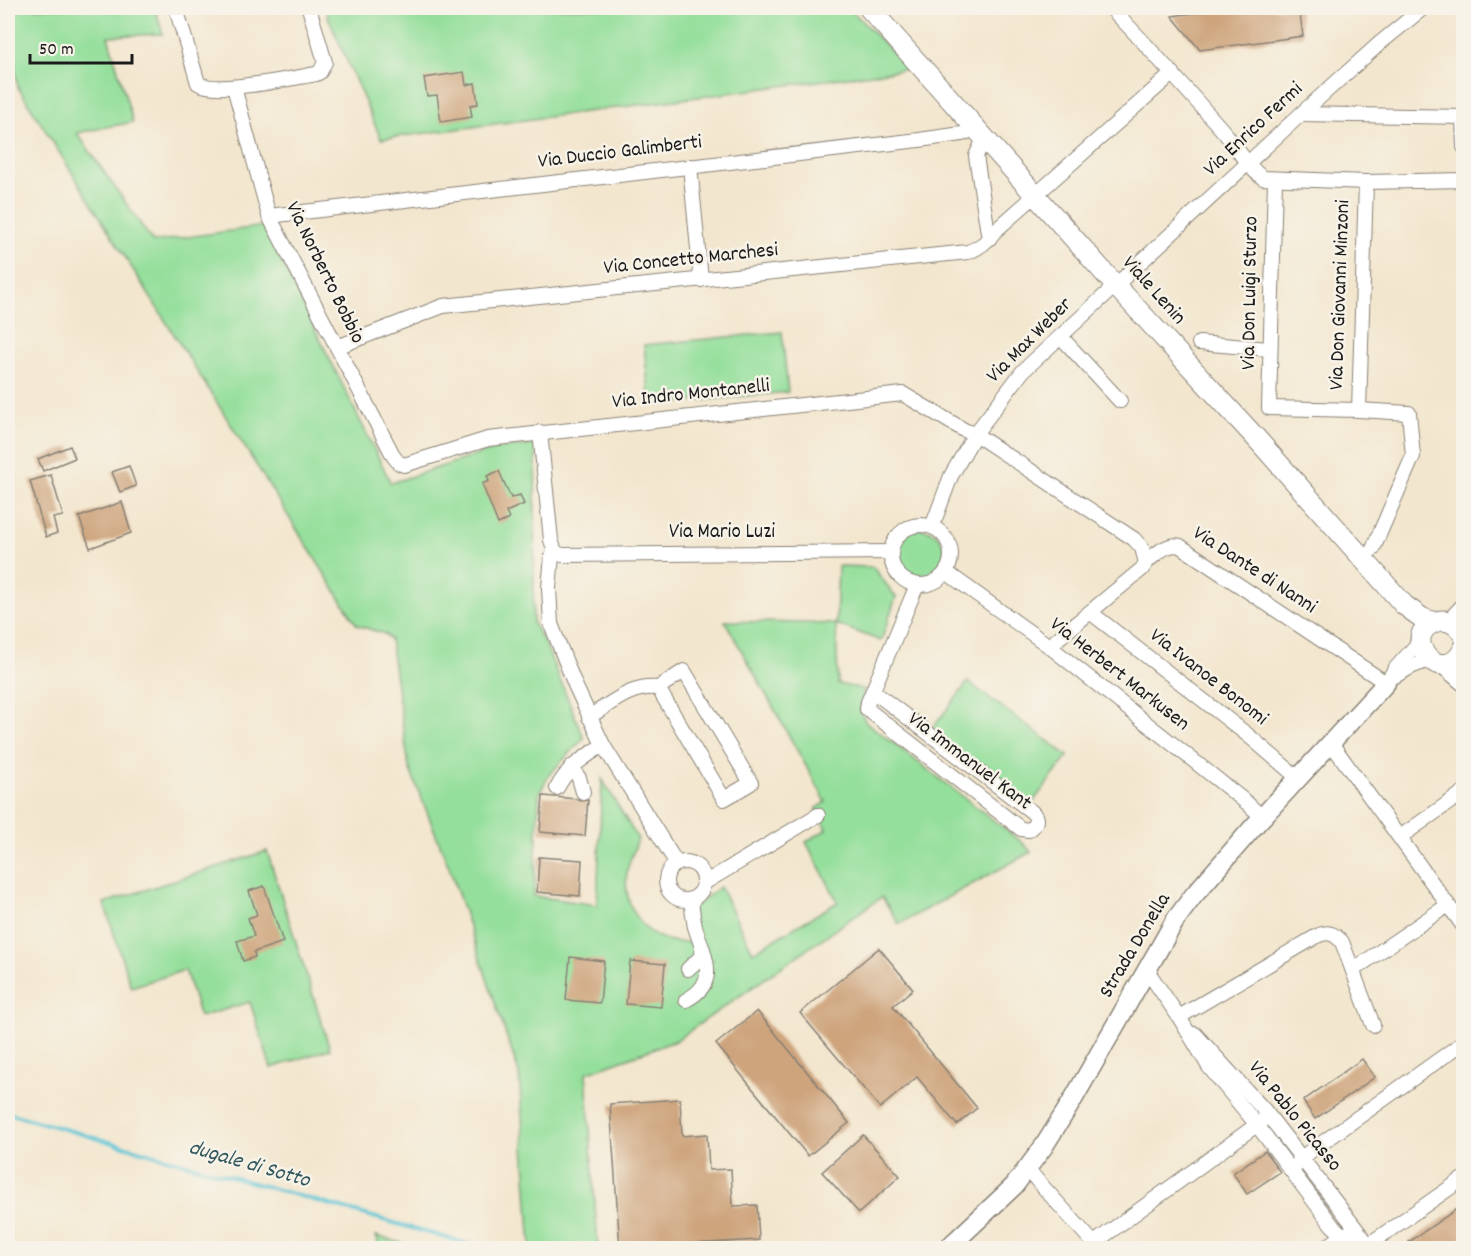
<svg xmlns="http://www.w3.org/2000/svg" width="1471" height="1256" font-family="Dekko,sans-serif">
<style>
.green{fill:#94df9b;stroke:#587e5c;stroke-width:1.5}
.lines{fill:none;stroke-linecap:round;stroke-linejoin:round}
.stream{stroke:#58c2d4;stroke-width:4}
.building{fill:#cea47d}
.minor-casing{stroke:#888175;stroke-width:16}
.tertiary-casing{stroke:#888175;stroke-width:21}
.secondary-casing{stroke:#888175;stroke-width:22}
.minor{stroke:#fff;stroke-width:14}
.tertiary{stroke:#fff;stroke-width:18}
.secondary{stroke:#fff;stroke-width:20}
.labels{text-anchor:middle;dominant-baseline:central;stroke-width:5;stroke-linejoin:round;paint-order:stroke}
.street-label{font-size:21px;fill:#1c1c1c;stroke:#f7f3e8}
.water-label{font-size:22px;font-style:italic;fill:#31565c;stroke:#f7f3e8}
</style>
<rect width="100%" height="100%" fill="#f7f3e8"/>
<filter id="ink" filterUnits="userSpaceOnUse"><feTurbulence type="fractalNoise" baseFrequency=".0167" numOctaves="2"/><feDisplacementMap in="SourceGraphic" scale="12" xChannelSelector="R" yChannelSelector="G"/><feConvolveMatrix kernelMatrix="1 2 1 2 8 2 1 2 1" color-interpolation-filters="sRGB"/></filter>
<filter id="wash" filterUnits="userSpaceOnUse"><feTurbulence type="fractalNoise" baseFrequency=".008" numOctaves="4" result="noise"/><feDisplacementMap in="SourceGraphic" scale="24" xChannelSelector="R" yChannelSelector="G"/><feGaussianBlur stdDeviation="1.35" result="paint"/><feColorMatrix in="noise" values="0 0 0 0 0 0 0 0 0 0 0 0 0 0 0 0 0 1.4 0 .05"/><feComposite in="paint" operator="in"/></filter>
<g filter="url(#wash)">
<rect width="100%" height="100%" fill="#f3e6ce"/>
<g class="green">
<path d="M8,8H155L163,34L108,36L133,122L77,133L153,242L264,226L391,483L495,449L536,444L533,623L546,646L584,738L549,775L539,794L534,896L597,905L602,779L638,839C635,848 631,857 628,867C621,899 637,933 671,941C678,943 687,942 694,942L686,909L700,902L720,887L753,952L838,902L806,842L827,829L816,809L826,802L725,621L836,624L838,566L873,567L896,597L881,641L836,624L838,684L864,689L860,711L866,722L1023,843L1031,852L899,924L882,897L675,1041L586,1073L598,1248H531L519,1073L449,867L409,767L390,639L385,634L357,625L18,87L8,29Z"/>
<polygon points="326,8 849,8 909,69 381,139 328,17"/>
<polygon points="782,332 788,392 650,405 644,345"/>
<circle cx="920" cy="554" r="25"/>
<polygon points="968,682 1068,756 1030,806 931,730"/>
<polygon points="267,851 330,1049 271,1068 250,1002 200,1017 185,970 131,987 104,903"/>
<polygon points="376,1236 419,1248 380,1248"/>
</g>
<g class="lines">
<polyline class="stream" points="8,1113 482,1248"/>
</g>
<g id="blocks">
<g class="building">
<polygon points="1207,8 1299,8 1303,36 1200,50 1172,16 1207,11"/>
<polygon points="464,72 466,85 475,83 478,104 470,105 472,117 441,122 437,95 427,96 424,78"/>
<polygon points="70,446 75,458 43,471 38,459"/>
<polygon points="129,466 136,486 120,492 112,472"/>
<polygon points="499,471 511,498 520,495 524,504 506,512 509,519 498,524 482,484 489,481 487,476"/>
<polygon points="51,475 63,516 53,518 57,533 46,537 30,481"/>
<polygon points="122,502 131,533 90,548 79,517"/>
<polygon points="543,796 577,799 581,801 588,800 585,836 540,832"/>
<polygon points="539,857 582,860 580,896 537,892"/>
<polygon points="264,886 283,942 254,952 255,957 243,961 237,941 254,936 248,918 257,915 249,891"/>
<polygon points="879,948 913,989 893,1006 977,1108 957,1125 917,1077 880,1108 800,1013"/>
<polygon points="570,957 604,961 600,1003 566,1000"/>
<polygon points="630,961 665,964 661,1007 626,1004"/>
<polygon points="757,1011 849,1123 808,1156 716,1044"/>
<polygon points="1362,1059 1375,1077 1315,1119 1303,1101"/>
<polygon points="680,1099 682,1136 707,1134 709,1170 731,1169 733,1206 757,1205 759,1240 620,1248 610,1104"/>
<polygon points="863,1135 900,1176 859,1213 822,1172"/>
<polygon points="1265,1151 1280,1172 1247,1194 1233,1173"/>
<polygon points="1464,1204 1464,1237 1447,1248 1414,1248 1409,1242"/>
</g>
</g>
</g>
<g filter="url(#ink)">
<use href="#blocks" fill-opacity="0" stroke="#888175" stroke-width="1.5"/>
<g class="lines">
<defs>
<g id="minor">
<path d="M176,8L198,83C215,95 292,78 316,74L320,72L325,62L309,8"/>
<path d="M1111,8C1150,48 1187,90 1224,132C1237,147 1247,167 1263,178L1366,182L1464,180"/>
<polyline points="234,87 269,216 394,457 399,463 404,465 488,439 903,394 964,430 975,434 1134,539 1142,548 1146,563"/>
<polyline points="1301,114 1463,117 1464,147"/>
<polyline points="984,139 976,156 989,239"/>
<polyline points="690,166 701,280"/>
<polyline points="1275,179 1269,408 1359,410 1409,413 1413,456 1373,549"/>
<polyline points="269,216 919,140 962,134 975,129"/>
<polyline points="1061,337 1120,401"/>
<polyline points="1199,343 1269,349"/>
<path d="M337,347L443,306L968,252C980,248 988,241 995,231L1173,73"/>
<polyline points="1359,410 1366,182"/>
<polyline points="540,432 551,540 555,552 552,556 549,588 551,624 575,685 603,745 677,864"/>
<circle cx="921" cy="555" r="30"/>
<polyline points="932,527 951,476 975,434 1023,371 1301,114 1380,43 1423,8"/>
<polyline points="555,552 562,555 891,552"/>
<polyline points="946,572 1049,646 1247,803 1262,817"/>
<polyline points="1090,612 1249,736 1298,778"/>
<polyline points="1448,621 1464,604"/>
<path d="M1049,646L1142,569C1149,558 1167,542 1180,546L1386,683"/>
<polyline points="1395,676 1413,666 1430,660"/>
<polyline points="1386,683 1395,669 1420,641"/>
<path d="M874,692L1032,812C1039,819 1036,825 1029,830L1021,829L867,709L868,702L917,585"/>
<path d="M589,717C612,703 631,685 658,688L684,671L751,783L724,799L658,688"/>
<polyline points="1331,743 1464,927"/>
<polyline points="571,767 579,778 583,792"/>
<path d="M557,788C569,766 582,759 603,745"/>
<polyline points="1400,837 1464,792"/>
<circle cx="685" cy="881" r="19"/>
<polyline points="704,883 818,815"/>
<polyline points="688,969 701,957 703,949"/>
<polyline points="1146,969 1179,1017 1209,1067 1257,1125 1332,1225 1356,1248"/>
<polyline points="1353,970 1448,905"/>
<path d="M686,1000C721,982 704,956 695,927C693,918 692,908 691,899"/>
<path d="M1179,1017L1317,936C1328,931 1334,933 1342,942L1373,1025"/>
<polyline points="1195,1034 1265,1111 1371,1248"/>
<polyline points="1297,1165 1301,1158 1464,1042"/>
<polyline points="1027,1169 1098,1248"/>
<polyline points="1094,1243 1262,1121"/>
<polyline points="1368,1245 1464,1178"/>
<polyline points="1324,1248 1350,1232"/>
</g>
<polyline id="tertiary" points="948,1248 1014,1186 1044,1146 1071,1103 1176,919 1194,895 1256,824 1386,683"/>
<g id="secondary">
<polyline points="869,8 1116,286 1256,438 1404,605 1422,618 1433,622"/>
<path d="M1464,636C1459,625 1450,619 1438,621C1394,635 1444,692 1464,648"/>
<polyline points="1444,664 1464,681"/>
</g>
</defs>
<use href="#minor" class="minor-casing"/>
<use href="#tertiary" class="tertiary-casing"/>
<use href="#secondary" class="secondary-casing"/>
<use href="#minor" class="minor"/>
<use href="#tertiary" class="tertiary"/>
<use href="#secondary" class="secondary"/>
</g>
</g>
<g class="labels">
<g class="street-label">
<text transform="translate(1254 130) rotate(-43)">Via Enrico Fermi</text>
<text transform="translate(620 153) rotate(-7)">Via Duccio Galimberti</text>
<text transform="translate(691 260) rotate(-6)">Via Concetto Marchesi</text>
<text transform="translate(324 273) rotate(64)">Via Norberto Bobbio</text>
<text transform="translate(1153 291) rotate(48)">Viale Lenin</text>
<text transform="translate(1251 293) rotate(-89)">Via Don Luigi Sturzo</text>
<text transform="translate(1341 295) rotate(-88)">Via Don Giovanni Minzoni</text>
<text transform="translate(1030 341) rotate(-45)">Via Max Weber</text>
<text transform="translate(691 395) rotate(-6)">Via Indro Montanelli</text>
<text x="722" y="533">Via Mario Luzi</text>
<text transform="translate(1254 571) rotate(33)">Via Dante di Nanni</text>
<text transform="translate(1119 675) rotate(38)">Via Herbert Markusen</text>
<text transform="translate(1208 678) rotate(38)">Via Ivanoe Bonomi</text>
<text transform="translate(969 762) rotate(37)">Via Immanuel Kant</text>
<text transform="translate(1136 946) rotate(-59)">Strada Donella</text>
<text transform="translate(1294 1117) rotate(51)">Via Pablo Picasso</text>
</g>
<g class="water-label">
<text transform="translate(249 1165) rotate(16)">dugale di Sotto</text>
</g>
</g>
<rect width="1471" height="1256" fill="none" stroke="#f7f3e8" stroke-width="30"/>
<path d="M30 54v9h102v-9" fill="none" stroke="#1c1c1c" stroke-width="3"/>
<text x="39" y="54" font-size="18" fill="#1c1c1c" stroke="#f7f3e8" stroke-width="4.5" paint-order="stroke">50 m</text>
</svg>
